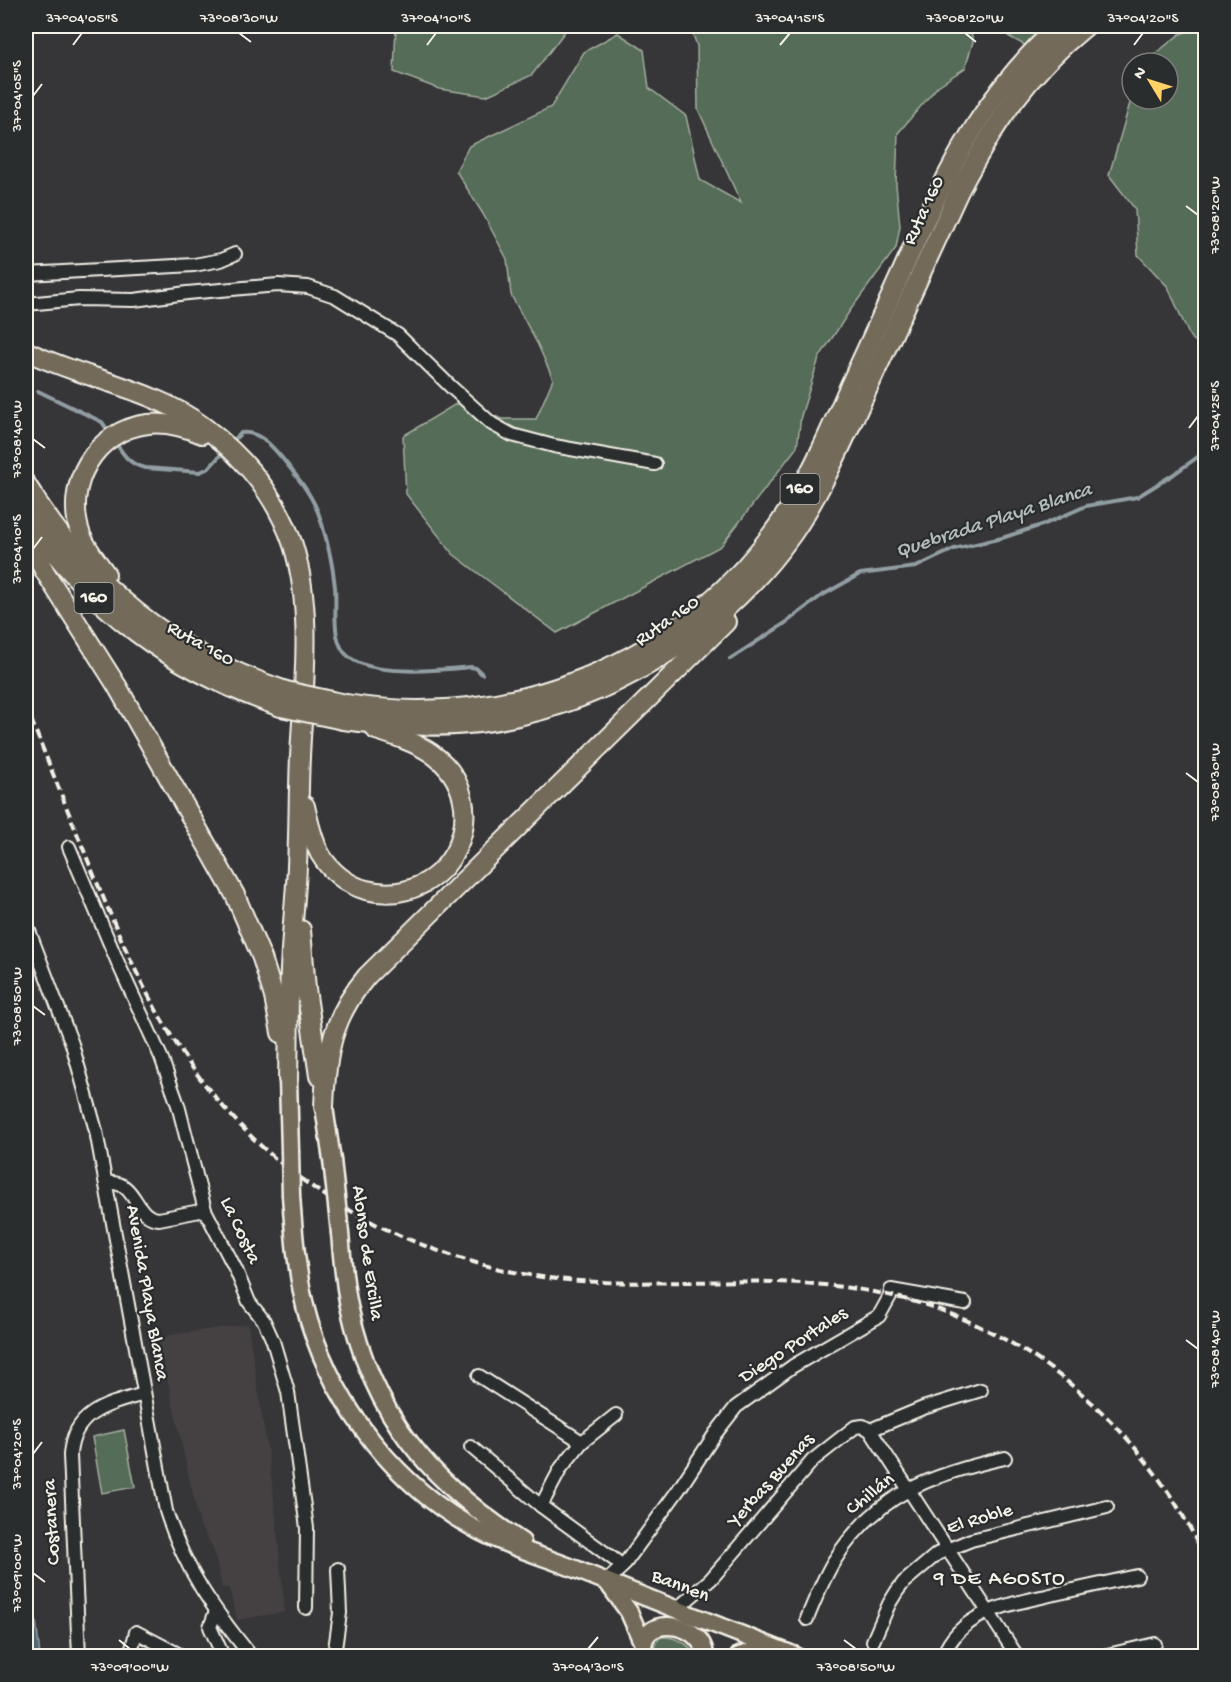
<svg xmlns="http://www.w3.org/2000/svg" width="1231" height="1682" font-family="'Gochi Hand',sans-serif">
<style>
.built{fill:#453f43}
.green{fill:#546c58;stroke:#a4aea0;stroke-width:1.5}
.water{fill:#4f6774;stroke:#919ea2;stroke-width:1.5}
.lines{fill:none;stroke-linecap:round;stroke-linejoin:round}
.stream{stroke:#919ea2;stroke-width:4}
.minor-casing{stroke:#f4f1e8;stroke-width:16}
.major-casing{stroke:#f4f1e8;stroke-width:21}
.highway-casing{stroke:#f4f1e8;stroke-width:22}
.minor{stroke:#2a2d2e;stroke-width:12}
.major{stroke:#736b5a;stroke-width:16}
.highway{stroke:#736b5a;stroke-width:18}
.rail{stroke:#f4f1e8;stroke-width:4;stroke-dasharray:9 4.5;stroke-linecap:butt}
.major-bridge-casing{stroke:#f4f1e8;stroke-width:21;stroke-linecap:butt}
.highway-bridge-casing{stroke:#f4f1e8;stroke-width:22;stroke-linecap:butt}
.major-bridge{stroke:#736b5a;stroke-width:16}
.highway-bridge{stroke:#736b5a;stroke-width:18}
.ticks{fill:none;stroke:#f4f1e8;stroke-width:2}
.labels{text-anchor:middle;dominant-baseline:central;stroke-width:4.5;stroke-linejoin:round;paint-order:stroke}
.shield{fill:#2a2d2e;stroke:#b7b6b0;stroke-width:1.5}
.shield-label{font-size:18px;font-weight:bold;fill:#f4f1e8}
.street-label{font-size:20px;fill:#f4f1e8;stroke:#2a2d2e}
.water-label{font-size:21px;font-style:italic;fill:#b2baba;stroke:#2a2d2e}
.neighbourhood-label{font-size:21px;letter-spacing:1.5px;fill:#f4f1e8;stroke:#2a2d2e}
.neatline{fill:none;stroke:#f4f1e8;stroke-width:2}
.ticks-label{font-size:15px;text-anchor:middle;fill:#f4f1e8}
</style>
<rect width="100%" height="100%" fill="#363538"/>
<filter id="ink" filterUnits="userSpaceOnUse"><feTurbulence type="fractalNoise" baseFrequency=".0167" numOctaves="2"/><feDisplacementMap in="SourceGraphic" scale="12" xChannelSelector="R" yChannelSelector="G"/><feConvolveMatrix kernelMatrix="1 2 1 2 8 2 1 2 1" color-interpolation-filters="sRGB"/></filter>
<g filter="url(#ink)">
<polygon class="built" points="248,1324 273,1488 285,1612 237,1620 229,1588 222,1588 213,1548 200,1526 164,1365 155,1345 169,1335"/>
<g class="green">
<polygon points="396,26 569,26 532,75 486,96 439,89 394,72"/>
<polygon points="690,26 970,26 973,42 965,68 938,86 898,133 896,184 900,226 896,248 849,312 819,358 801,416 797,447 721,546 557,633 453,554 406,494 403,436 459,402 502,419 536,419 553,379 538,345 511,295 507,259 483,214 456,171 469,146 551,107 584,52 618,33 644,50 649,88 686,116 700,180 741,203 698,109 697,46"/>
<polygon points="1007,26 1049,26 1030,48 1008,36"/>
<polygon points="1205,26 1206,26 1205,349 1190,337 1168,287 1138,255 1135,209 1109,175 1132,96 1132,99 1168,99 1168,63 1147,63 1150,58 1180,34"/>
<polygon points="124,1430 135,1487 102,1493 92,1437"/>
<path d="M661,1637C673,1636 692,1643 693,1656H657C653,1648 654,1643 661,1637Z"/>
</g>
<polygon class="water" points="26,1530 40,1656 26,1656"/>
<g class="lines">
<g class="stream">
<polyline points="38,391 102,422 109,432"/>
<path d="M114,440C123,454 129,465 146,468L200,472L209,468L224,451"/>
<path d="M231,443L241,433C258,430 272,446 282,458C299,479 315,498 322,524C328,544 333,566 335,587C337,608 330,643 349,657C374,677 440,670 471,667L476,668L482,674"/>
<polyline points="730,659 784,624 821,596 860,574 916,567 954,549 1002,538 1045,524 1086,506 1137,497 1174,474 1206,451"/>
</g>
<defs>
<g id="minor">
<polyline points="26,274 194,265 221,260 235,254"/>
<polyline points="26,304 79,299 134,300 187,293 278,285 308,287 335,296 398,335 451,387 492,424 512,435 554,446 655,464"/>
<polyline points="69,847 118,963 161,1057 178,1105 205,1210 236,1270 249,1302 264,1321 273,1341 288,1392 307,1528 306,1608"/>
<path d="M26,923L72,1044L96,1131L166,1511C185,1570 213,1609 251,1656"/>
<path d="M107,1183C138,1180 133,1218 159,1219L205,1210"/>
<polyline points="479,1376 582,1442"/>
<polyline points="870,1430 923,1408 981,1390"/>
<polyline points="471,1447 541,1506 623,1566"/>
<polyline points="541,1506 561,1468 582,1442 616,1415"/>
<polyline points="607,1581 623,1566 679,1489 715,1434 736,1407 793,1366 879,1316 890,1296 891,1290 965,1303"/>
<polyline points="678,1608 711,1579 813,1460 855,1427 863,1426 870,1430 1017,1656"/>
<polyline points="216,1611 210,1627 223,1656"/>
<path d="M807,1619C815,1599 823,1579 834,1561C876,1494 932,1474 1005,1458"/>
<polyline points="873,1641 889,1604 897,1591 904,1582 937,1554 971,1540 1107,1507"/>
<path d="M79,1656L70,1455C73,1411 109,1404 144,1394"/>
<polyline points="130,1656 136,1632 182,1656"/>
<polyline points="334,1656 340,1613 338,1569"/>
<path d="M943,1656C961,1610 1012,1604 1055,1594C1082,1588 1110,1582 1137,1576"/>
<polyline points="1103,1656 1155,1644"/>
</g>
<g id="major">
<polyline points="288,1079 290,1151"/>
<polyline points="324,1107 332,1160"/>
<path d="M291,1195C294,1237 297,1280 309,1321C336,1409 398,1488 479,1531C513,1549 550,1558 585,1573C655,1601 726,1629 796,1656"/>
<path d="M340,1233C342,1257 344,1282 349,1306C373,1416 429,1481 522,1542"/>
<polyline points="608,1583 629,1612 643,1644"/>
<path d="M645,1656C632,1614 703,1618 705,1656"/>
<polyline points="739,1656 772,1647"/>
</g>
<g id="highway">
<path d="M26,351C83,379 153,388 204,427C244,457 277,497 293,545C314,612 303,688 300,757C298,799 299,842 296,884C294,913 291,941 290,970C288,1006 289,1042 288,1079"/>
<path d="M26,484C87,586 172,653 286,691"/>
<path d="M26,514C90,610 172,670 281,707"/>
<polyline points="26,536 45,572 117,686 235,895 262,958 274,997 281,1033"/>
<path d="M106,574C97,561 87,549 81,535C63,485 95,430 148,424C166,422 185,427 202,434"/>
<path d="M346,704C427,717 508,708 584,678C672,643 745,582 794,501C816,464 833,424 850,385C873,336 895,287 917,238C955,155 990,88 1059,26"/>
<path d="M343,720C388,726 433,728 479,723C603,707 720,636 793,533C821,492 841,446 862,401C895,331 927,261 959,191C994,124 1027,74 1086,26"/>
<path d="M305,806C309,823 312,839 320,854C330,871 347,885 366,890C450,911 502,803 431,753C415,742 395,736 376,730"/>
<polyline points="301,930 306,989 319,1076"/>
<path d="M324,1107C326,1054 332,1017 367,976L726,622"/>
</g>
</defs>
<use href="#minor" class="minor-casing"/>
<use href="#major" class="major-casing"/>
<use href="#highway" class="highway-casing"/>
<use href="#minor" class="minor"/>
<use href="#major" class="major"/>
<use href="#highway" class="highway"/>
<path class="rail" d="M26,707C47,759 68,811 89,863C133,970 171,1060 257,1142C331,1213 440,1262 542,1277C618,1288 697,1279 774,1282C818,1283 865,1288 908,1300C1040,1335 1150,1437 1206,1560"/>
<defs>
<g id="major-bridge">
<polyline points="290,1151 291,1195"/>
<polyline points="332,1160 340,1233"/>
</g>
<g id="highway-bridge">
<polyline points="286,691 346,704"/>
<polyline points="281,707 343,720"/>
</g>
</defs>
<use href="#major-bridge" class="major-bridge-casing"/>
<use href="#highway-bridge" class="highway-bridge-casing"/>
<use href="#major-bridge" class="major-bridge"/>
<use href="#highway-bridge" class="highway-bridge"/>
</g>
</g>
<path class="ticks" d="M239,33L251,42M965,33L976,42M73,45L82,33M427,45L436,33M780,45L790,33M1134,45L1143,33M33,96L42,84M1186,206L1198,215M1189,428L1198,416M33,439L45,448M33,549L42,537M1186,773L1198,782M33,1006L45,1015M1186,1340L1198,1349M33,1454L42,1442M33,1573L45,1582M119,1640L130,1649M844,1640L856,1649M588,1649L598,1637"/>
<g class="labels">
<g class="shield">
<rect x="780.5" y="474" width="39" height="30" rx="4.5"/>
<rect x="74.5" y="583" width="39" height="30" rx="4.5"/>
</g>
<g class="shield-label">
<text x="800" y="489">160</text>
<text x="94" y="598">160</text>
</g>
<g class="street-label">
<text transform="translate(925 211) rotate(-65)">Ruta 160</text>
<text transform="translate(668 622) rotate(-35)">Ruta 160</text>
<text transform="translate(200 645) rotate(29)">Ruta 160</text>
<text transform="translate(239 1231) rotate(65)">La Costa</text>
<text transform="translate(366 1253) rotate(82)">Alonso de Ercilla</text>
<text transform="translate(146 1293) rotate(80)">Avenida Playa Blanca</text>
<text transform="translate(794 1346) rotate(-33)">Diego Portales</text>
<text transform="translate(772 1481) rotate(-48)">Yerbas Buenas</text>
<text transform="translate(871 1495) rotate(-38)">Chillán</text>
<text transform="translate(980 1520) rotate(-16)">El Roble</text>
<text transform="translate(53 1522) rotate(-93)">Costanera</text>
<text transform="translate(680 1587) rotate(21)">Bannen</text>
</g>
<g class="water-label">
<text transform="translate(994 522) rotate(-18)">Quebrada Playa Blanca</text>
</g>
<g class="neighbourhood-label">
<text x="1000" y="1580">9 DE AGOSTO</text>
</g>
</g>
<rect width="1231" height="1682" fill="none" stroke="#2a2d2e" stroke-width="66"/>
<g transform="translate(1150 81) rotate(308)"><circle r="28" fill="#2a2d2e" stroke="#7b7b78" stroke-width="1.5"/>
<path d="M0-4.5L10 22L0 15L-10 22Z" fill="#ffd166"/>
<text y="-9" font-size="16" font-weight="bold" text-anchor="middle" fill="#f4f1e8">N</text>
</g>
<rect x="33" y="33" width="1165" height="1616" class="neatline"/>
<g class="ticks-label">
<text x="82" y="22">37°04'05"S</text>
<text x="239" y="22">73°08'30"W</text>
<text x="436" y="22">37°04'10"S</text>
<text x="790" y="22">37°04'15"S</text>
<text x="965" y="22">73°08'20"W</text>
<text x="1143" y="22">37°04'20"S</text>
<text transform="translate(16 96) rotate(-90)" y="5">37°04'05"S</text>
<text transform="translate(1214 215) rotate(-90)" y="5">73°08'20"W</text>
<text transform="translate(1214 416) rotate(-90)" y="5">37°04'25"S</text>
<text transform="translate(16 439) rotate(-90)" y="5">73°08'40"W</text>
<text transform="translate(16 549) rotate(-90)" y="5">37°04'10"S</text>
<text transform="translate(1214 782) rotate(-90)" y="5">73°08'30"W</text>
<text transform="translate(16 1006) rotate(-90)" y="5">73°08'50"W</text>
<text transform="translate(1214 1349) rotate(-90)" y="5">73°08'40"W</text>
<text transform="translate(16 1454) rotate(-90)" y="5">37°04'20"S</text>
<text transform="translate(16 1573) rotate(-90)" y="5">73°09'00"W</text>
<text x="130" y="1671">73°09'00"W</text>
<text x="588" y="1671">37°04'30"S</text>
<text x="856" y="1671">73°08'50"W</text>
</g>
</svg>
